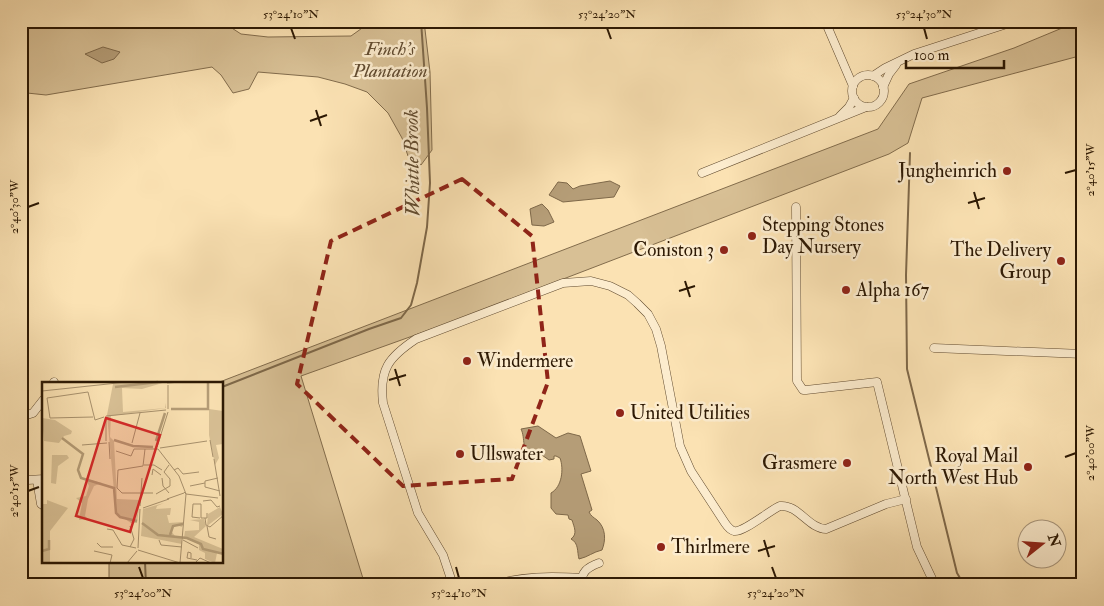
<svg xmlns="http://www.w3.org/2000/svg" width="1104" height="606" font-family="'IM FELL Double Pica',serif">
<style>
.green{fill:#d8c095;stroke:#826c4c}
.water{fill:#b59d77;stroke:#7e6849}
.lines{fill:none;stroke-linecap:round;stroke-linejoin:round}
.stream{stroke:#7e6849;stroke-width:2}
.minor-casing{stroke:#604a2f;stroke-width:9}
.minor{stroke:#fcecce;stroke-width:8}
.marked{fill:none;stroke:#8f2418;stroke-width:4;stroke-dasharray:10 6;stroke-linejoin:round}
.ticks{fill:none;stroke:#2c1803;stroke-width:2}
.poi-dot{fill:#8f2418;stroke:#fcecce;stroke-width:2}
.labels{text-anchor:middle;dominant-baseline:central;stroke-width:5;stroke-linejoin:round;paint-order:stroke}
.park-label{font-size:19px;font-style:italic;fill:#604a2f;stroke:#fcecce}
.poi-label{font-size:19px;fill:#2c1803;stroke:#fcecce;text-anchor:start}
.water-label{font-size:20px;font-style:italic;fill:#634d31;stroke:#fcecce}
.inset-river{fill:none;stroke:#b59d77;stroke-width:2.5}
.inset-road{fill:none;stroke:#a8916d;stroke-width:1}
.view{fill:#d62828;fill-opacity:0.15;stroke:#d62828;stroke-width:2.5}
.inset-edge{fill:none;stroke:#2c1803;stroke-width:2.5}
.neatline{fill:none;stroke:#2c1803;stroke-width:2}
.ticks-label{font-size:12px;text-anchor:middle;fill:#2c1803}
</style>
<rect width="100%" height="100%" fill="#fbe2b3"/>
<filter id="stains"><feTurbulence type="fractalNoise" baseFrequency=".004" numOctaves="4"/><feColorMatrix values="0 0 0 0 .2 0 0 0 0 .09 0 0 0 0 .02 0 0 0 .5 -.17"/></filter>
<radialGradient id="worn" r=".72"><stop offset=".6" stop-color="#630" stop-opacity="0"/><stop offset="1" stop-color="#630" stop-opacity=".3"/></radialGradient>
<g class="green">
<polygon points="72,21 100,27 134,21 221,21 241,34 268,37 351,36 372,21 424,21 430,72 432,150 421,165 408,156 402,138 388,113 367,92 345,84 318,77 258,72 249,89 233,93 221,75 212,67 46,95 27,93 21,101 21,25 34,22"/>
<polygon points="1079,21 1083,21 1083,55 922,98 908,143 889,154 446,324 301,376 365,585 107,585 109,579 109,562 222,562 222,384 217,383 878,129 909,84 1014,48"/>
</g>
<g class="water">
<polygon points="103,47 120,52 114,59 102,63 85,54"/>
<polygon points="610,181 620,186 614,197 563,202 549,195 558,182 567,183 573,189 580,186"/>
<polygon points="542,204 548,210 554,222 544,226 532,225 530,209"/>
<path d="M538,426L556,438L568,433L580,436L591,471L581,474L592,510L589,512C591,516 593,517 597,520C606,528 606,540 602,550C593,552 588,557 579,559C577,552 579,543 571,539C578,534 574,527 572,520L569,519L568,515L556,514L551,508V493C562,487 564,469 560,458L556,456H554V459L549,460L539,453L534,456C520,451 526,439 521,429Z"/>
</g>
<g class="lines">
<g class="stream">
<polyline points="910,153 906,275 907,369 957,573 960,578"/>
<polyline points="222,387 369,329 401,318 411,305 417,283 427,227 430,183 427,108 421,21"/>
<polyline points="145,562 146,585"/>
<polyline points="1026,585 1043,581 1083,582"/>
</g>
<defs>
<g id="minor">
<polyline points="825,21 853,86"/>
<circle cx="868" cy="91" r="16"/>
<polyline points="873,76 885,68 914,54 1016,21"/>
<polyline points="883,87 889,74 896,65"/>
<polyline points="840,116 849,107 854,98"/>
<polyline points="702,173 866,107"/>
<polyline points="796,207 797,381 803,390 806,390 877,382 917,547 935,585"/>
<polyline points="934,348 1083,354"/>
<polyline points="54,382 55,384"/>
<polyline points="21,417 33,413 44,399"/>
<polyline points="21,478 28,480 44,479"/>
<polyline points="37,480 41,504 44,506"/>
<polyline points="66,582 67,585"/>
<path d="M453,585L443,555L418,513L383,403C379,369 389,357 416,339L563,283L591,281L610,286L628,295L637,303L648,314L656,329L661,346L680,446L691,471L725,523C727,526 730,530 734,531C743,533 770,510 780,506C798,504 809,529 826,529L886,504L906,499"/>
<path d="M493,585C523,576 550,576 581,578"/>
<path d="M582,585C580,572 588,567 599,563"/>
</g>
</defs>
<use href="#minor" class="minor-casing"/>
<use href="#minor" class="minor"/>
</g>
<path class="marked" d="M462,179L532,236L548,382L512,479L403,486L297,384L331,241Z"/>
<path class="ticks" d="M291,28L295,39M607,28L611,39M924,28L927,39M316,110L321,126M310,121L327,115M1065,173L1076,170M974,192L979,209M968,203L985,198M28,207L39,203M685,281L690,297M679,291L695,286M395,369L400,386M389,380L406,375M1065,457L1076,453M28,491L39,487M764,540L769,557M758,551L775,546M139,567L143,578M456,567L459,578M772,567L776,578"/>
<g class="poi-dot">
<circle cx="1007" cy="171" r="5"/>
<circle cx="752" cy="236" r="5"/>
<circle cx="724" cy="250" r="5"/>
<circle cx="1061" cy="261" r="5"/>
<circle cx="846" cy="290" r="5"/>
<circle cx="467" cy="361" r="5"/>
<circle cx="620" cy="413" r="5"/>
<circle cx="460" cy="454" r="5"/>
<circle cx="847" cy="463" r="5"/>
<circle cx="1028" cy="467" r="5"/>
<circle cx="661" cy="547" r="5"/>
</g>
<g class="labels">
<g class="park-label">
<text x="390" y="49">Finch's<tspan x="390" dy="22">Plantation</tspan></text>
</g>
<g class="poi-label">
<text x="997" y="171" text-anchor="end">Jungheinrich</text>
<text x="762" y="225">Stepping Stones<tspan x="762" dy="22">Day Nursery</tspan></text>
<text x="714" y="250" text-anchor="end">Coniston 3</text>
<text x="1051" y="250" text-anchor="end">The Delivery<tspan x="1051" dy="22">Group</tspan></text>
<text x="856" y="290">Alpha 167</text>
<text x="477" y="361">Windermere</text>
<text x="630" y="413">United Utilities</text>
<text x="470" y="454">Ullswater</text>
<text x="1018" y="456" text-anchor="end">Royal Mail<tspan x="1018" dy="22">North West Hub</tspan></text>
<text x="837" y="463" text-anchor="end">Grasmere</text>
<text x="671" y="547">Thirlmere</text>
</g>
<g class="water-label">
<text transform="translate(412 163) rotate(-91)">Whittle Brook</text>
</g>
</g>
<g transform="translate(42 382)">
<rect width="181" height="181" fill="#fbe2b3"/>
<path d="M91,0H124L100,7L80,6L81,30L123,26L124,21V26L69,34L68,55L72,59L75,117L98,118L95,141H89L74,131L65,33L71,2ZM167,27L181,29V62L174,63L177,76L173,83L167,53ZM0,36L13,38L30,49L29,52L22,54L17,61L2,59ZM10,73H25L27,76L16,84L14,102L9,101ZM44,97L60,101L52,104L46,117L43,134L46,137L37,138L40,121L34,116L44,114L47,104ZM5,118L26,126L8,149V181H0V122H5ZM122,121L115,124L114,127L129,126L128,133H125L127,141L141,140L140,145L134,143L129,149L133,154L139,155L140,162L99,154L101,127ZM178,125L181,132L165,144L166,132ZM162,137L164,144L152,155L181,167V172L175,171L173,181L163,177V171L157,168V161L142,156L143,149L157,148V140L148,138Z" fill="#d8c095"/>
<path class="inset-river" d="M73,5L116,0M129,27H166V0M20,56L41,72L36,88L39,96L72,106L74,131L78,135L95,139M72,58L91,64L111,65M114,59L123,31M100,141L116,153L145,156L159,162L161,167L182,172M128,153L131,144L141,142M0,169L7,167V158"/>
<path class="inset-road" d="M125,1L140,0M0,9L85,0M126,27V3M64,34L124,28M51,35L8,36L5,16L46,10L53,38L62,35M64,37V59M168,58L171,75M67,60L68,77M90,61L98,31M40,63L65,61M115,65L126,30M118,66L165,59M103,67L101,84L76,88L75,106L80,111H111M116,67L137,94L144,112L142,110M74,69L89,74L92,67H116M172,77L178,114M102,83H112L120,88M132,88L136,86L141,92L157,90M110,93L111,87L119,93M120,96L121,104L127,111M176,96L163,99V105L178,109M148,104L163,101M114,112L128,104V97L122,90L127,83M144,112L176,116M125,117L142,111M161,119L169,118L175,125L178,124M98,124L100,96M101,126L127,117M158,136L150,135L151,122H159V136H165V131M163,136L164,143L168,145L182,133M165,144L167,155L174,157M65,147L71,148L80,163L94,166M117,158L119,163L140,165M141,158L156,166M55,161L59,165H71M88,165L92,157L88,144M96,166L98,127M96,168L138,181M52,169L70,173L68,181M149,176V171L146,170L145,176L155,178M85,181L95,169M138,181L144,112M153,181L158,176L169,181"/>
<path class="view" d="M64,36L118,53L88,150L34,134Z"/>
<rect width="181" height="181" class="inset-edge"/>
</g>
<rect width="1104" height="606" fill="none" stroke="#fbe2b3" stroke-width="55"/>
<g transform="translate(1042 544) rotate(73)"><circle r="24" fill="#fcecce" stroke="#a9977d"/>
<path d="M0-4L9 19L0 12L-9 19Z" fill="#8f2418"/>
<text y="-8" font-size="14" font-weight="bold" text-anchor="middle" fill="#2c1803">N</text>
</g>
<path d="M906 60v8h98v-8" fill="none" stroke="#2c1803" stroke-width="2.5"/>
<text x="914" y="60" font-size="15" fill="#2c1803" stroke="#fcecce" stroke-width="4" paint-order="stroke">100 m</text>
<rect x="28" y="28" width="1048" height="550" class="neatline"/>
<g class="ticks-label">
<text x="291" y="18">53°24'10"N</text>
<text x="607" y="18">53°24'20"N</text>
<text x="924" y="18">53°24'30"N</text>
<text transform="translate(1090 170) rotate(-90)" y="4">2°40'15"W</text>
<text transform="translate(14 207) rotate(-90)" y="4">2°40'30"W</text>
<text transform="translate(1090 453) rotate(-90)" y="4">2°40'00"W</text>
<text transform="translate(14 491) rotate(-90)" y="4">2°40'15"W</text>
<text x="143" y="597">53°24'00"N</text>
<text x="459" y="597">53°24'10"N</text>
<text x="776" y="597">53°24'20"N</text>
</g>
<rect width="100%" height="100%" filter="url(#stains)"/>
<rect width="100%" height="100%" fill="url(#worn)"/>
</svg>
